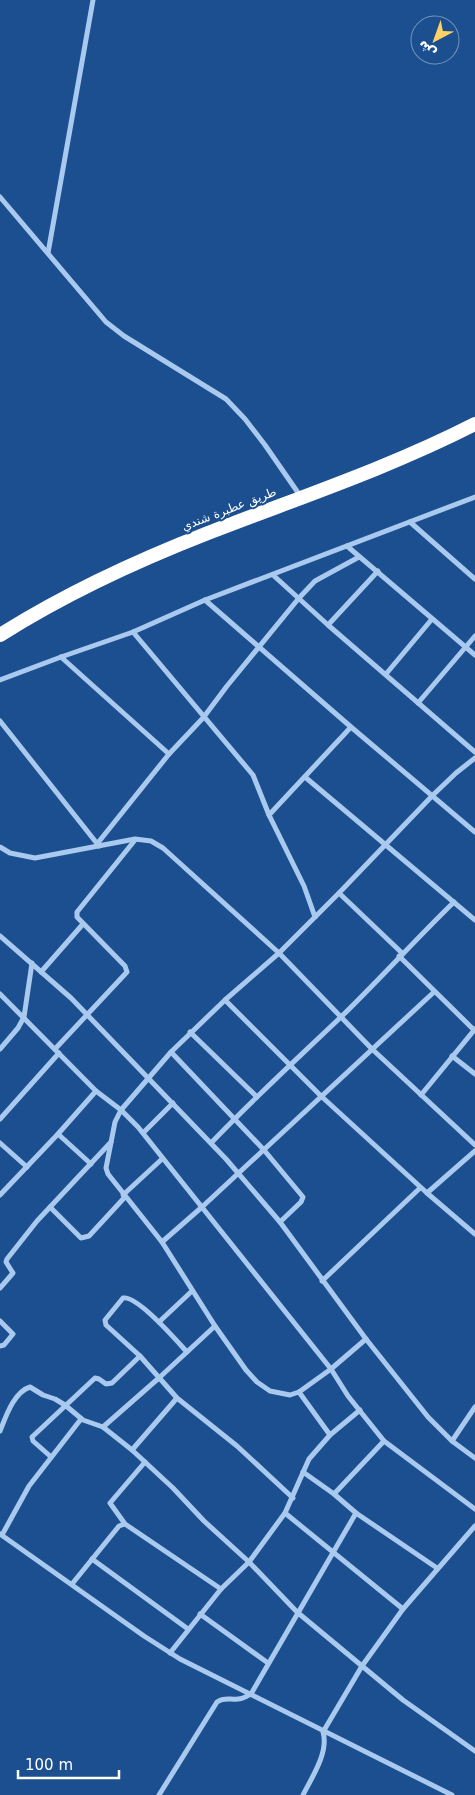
<svg xmlns="http://www.w3.org/2000/svg" width="475" height="1795" font-family="'DejaVu Sans','Noto Naskh Arabic',sans-serif">
<style>
.lines{fill:none;stroke-linecap:round;stroke-linejoin:round}
.street{stroke:#a9c9ee;stroke-width:5}
.highway{stroke:#fff;stroke-width:14}
.labels{text-anchor:middle;dominant-baseline:central;stroke-width:4;stroke-linejoin:round;paint-order:stroke}
.street-label{font-size:12px;fill:#fff;stroke:#1b4f8f}
</style>
<rect width="100%" height="100%" fill="#1b4f8f"/>
<g class="lines">
<g class="street">
<polyline points="0,197 106,322 124,336 226,399 245,419 265,445 301,497"/>
<polyline points="48,253 93,0"/>
<polyline points="410,522 475,579"/>
<polyline points="347,546 475,655"/>
<polyline points="273,575 328,625 475,752"/>
<polyline points="205,600 351,727 475,832"/>
<polyline points="328,625 378,571"/>
<polyline points="133,632 253,775 269,815 351,727"/>
<polyline points="61,657 169,754"/>
<polyline points="386,674 432,619"/>
<polyline points="0,680 61,657 133,632 205,600 475,497"/>
<polyline points="418,703 475,636"/>
<polyline points="0,721 99,846"/>
<polyline points="305,777 475,920"/>
<polyline points="269,815 304,886 315,917"/>
<polyline points="97,844 169,754 203,718 227,686 299,598 315,581 359,557"/>
<polyline points="0,847 10,853 35,858 135,839 151,841 163,848 279,953 372,1049 475,1145"/>
<polyline points="339,893 402,953"/>
<polyline points="0,936 71,998 226,1159 280,1222 366,1339 428,1417 452,1441 475,1458"/>
<polyline points="399,956 474,1030"/>
<polyline points="41,972 83,924"/>
<polyline points="0,994 96,1091 121,1110 138,1127 331,1369 348,1396 384,1441 475,1509"/>
<polyline points="225,1000 321,1096 427,1193"/>
<polyline points="190,1032 257,1097"/>
<polyline points="0,1049 18,1028 24,1017 32,963"/>
<polyline points="55,1049 127,972 125,966 77,917 77,912 135,840"/>
<polyline points="171,1052 264,1150 303,1197 301,1202 280,1222"/>
<polyline points="452,1056 475,1074"/>
<polyline points="421,1095 475,1029"/>
<polyline points="0,1119 59,1053"/>
<polyline points="143,1133 173,1103"/>
<polyline points="58,1134 91,1164"/>
<polyline points="0,1143 27,1167"/>
<path d="M211,1143C253,1099 298,1058 342,1016C380,979 416,939 454,902"/>
<polyline points="475,1151 427,1193 475,1234"/>
<polyline points="0,1195 58,1134 96,1091"/>
<polyline points="123,1195 162,1159"/>
<polyline points="50,1207 81,1238 89,1236 125,1197"/>
<polyline points="162,1242 202,1207 434,992"/>
<polyline points="322,1281 420,1188"/>
<polyline points="0,1288 13,1273 6,1262 7,1259 37,1221 111,1142"/>
<polyline points="0,1321 13,1334 4,1345 0,1346"/>
<polyline points="159,1322 192,1291"/>
<polyline points="366,1339 331,1369 299,1392 290,1395 270,1391 257,1382 246,1370 215,1326 162,1242 108,1174 106,1168 115,1122 121,1110 171,1052 225,1000 279,953 339,893 433,795 456,773 475,758"/>
<path d="M187,1352C177,1341 137,1295 123,1298L105,1320L106,1325L140,1356L177,1398L237,1446L293,1498"/>
<polyline points="299,1392 330,1435"/>
<polyline points="103,1427 160,1377 215,1326"/>
<path d="M0,1431C6,1416 14,1392 30,1387L43,1395L55,1399L65,1405L83,1420L103,1427L132,1450L173,1488L204,1521L249,1562L297,1612L403,1700L475,1751"/>
<polyline points="452,1441 475,1407"/>
<polyline points="132,1450 177,1398"/>
<polyline points="50,1456 33,1441 32,1437 95,1378 99,1379 106,1384 112,1383 140,1356"/>
<polyline points="303,1472 334,1494 356,1513 437,1568"/>
<polyline points="334,1494 384,1441"/>
<polyline points="285,1513 403,1609"/>
<polyline points="125,1524 110,1503 145,1462"/>
<polyline points="0,1534 144,1636 180,1659 452,1795"/>
<polyline points="2,1535 29,1486 81,1419"/>
<polyline points="92,1559 188,1629"/>
<polyline points="72,1584 119,1526 125,1524 221,1589"/>
<polyline points="200,1614 268,1663"/>
<polyline points="170,1653 221,1589 249,1562 285,1513 309,1459 330,1435 360,1410"/>
<path d="M159,1795L217,1702C224,1697 230,1700 238,1699C243,1699 247,1696 251,1694L356,1513"/>
<path d="M303,1795C312,1777 329,1752 323,1732L362,1666L403,1609L475,1526"/>
</g>
<path class="highway" d="M0,635C65,594 136,561 208,533C298,498 389,468 475,424"/>
</g>
<g class="labels">
<g class="street-label">
<text transform="translate(229 509) rotate(-21)">طريق عطبرة شندي</text>
</g>
</g>
<g transform="translate(435 40) rotate(221)"><circle r="24" fill="#1b4f8f" stroke="#7695bc"/>
<path d="M0-4L9 19L0 12L-9 19Z" fill="#ffd166"/>
<text y="-8" font-size="14" font-weight="bold" text-anchor="middle" fill="#ffffff">ش</text>
</g>
<path d="M18 1770v8h101v-8" fill="none" stroke="#ffffff" stroke-width="2.5"/>
<text x="25" y="1770" font-size="15" fill="#ffffff" stroke="#1b4f8f" stroke-width="4" paint-order="stroke">100 m</text>
</svg>
